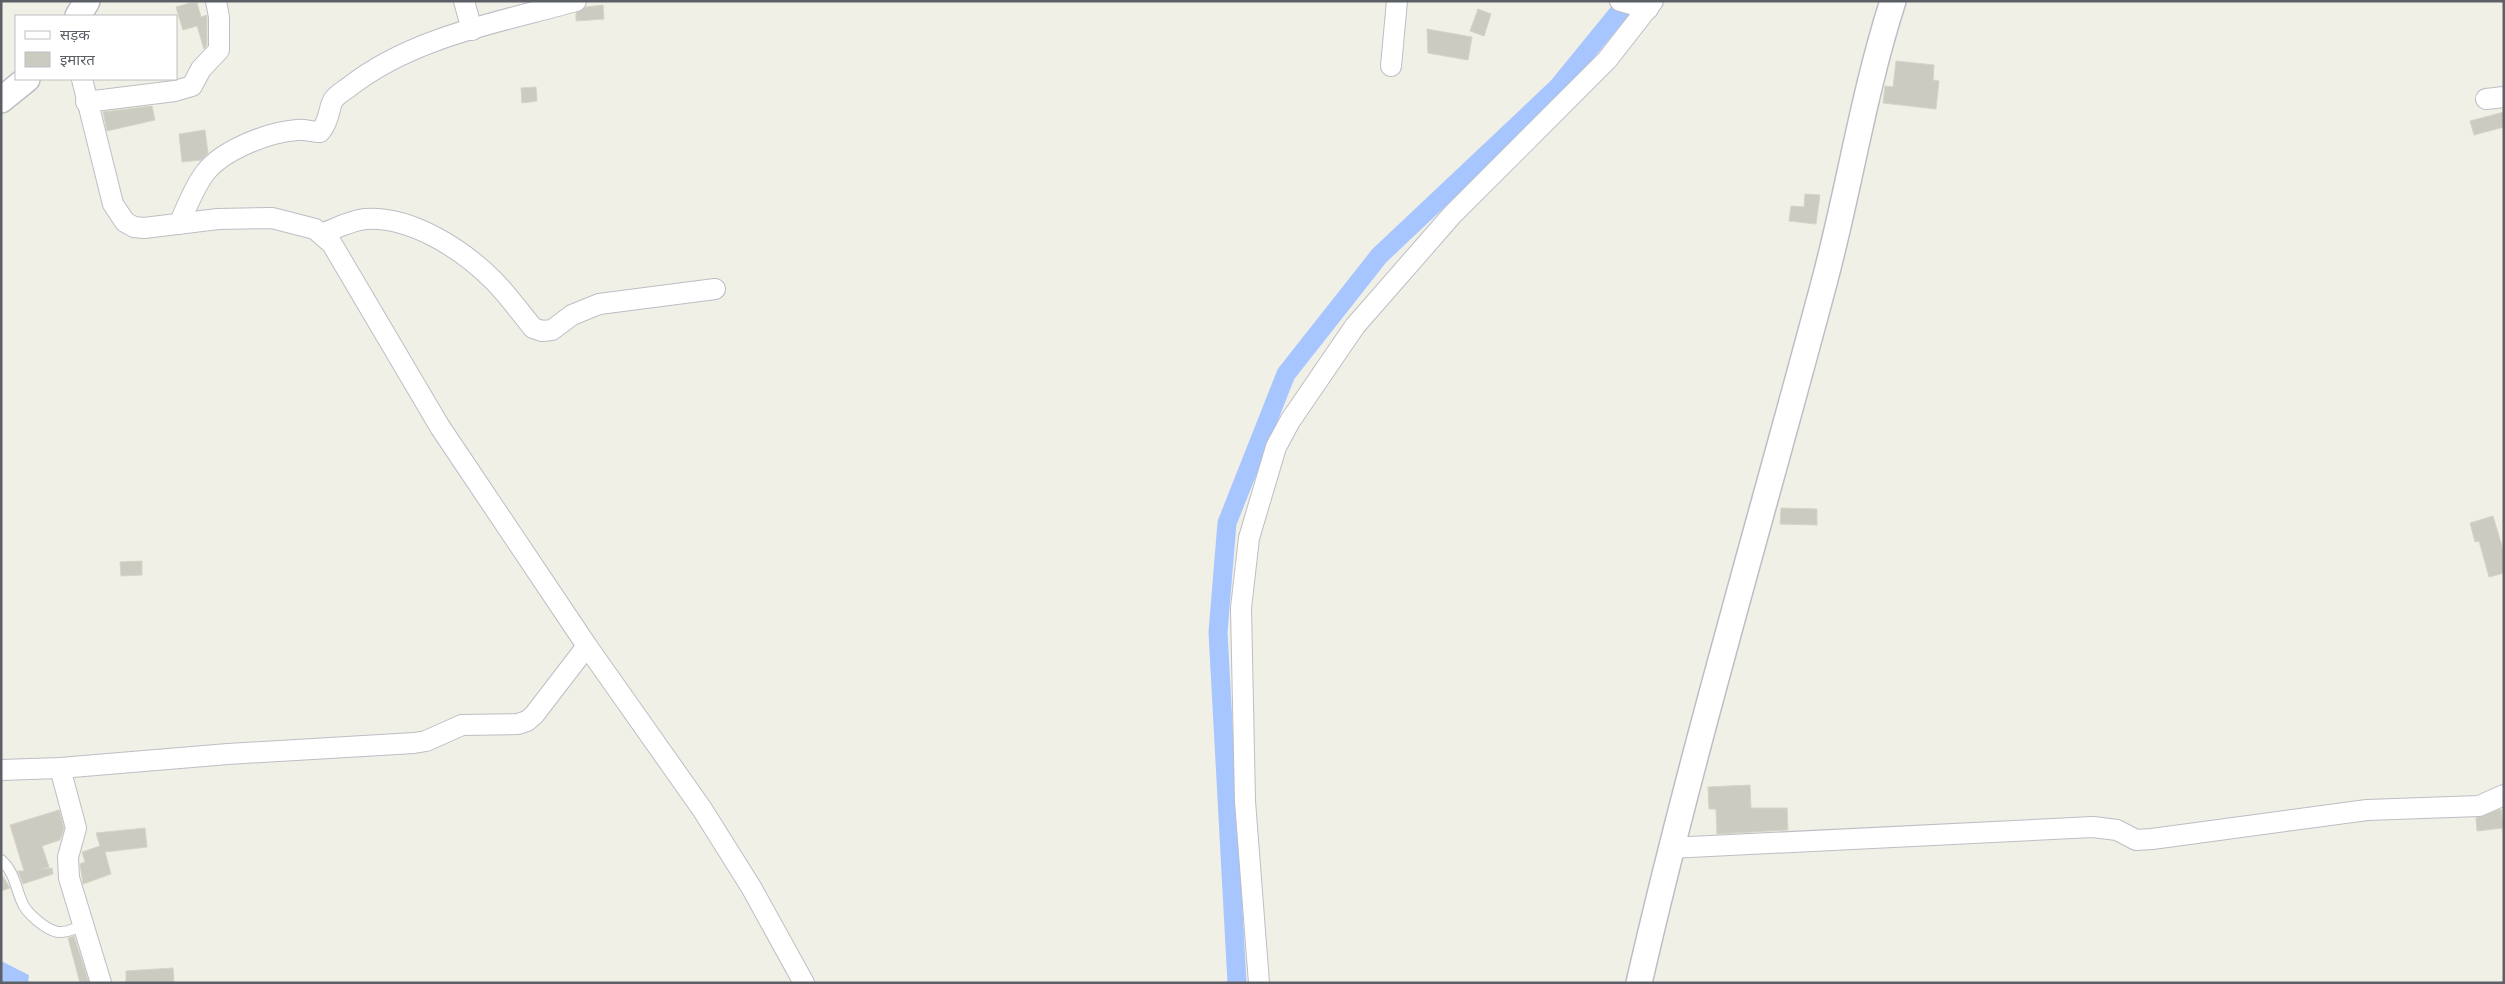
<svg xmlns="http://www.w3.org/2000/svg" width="2505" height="984" font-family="'Open Sans','Noto Sans Devanagari',sans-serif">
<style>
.water{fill:#a7c5ff}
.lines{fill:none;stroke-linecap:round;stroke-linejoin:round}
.canal{stroke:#a7c5ff;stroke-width:19}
.building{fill:#cbcbc2;stroke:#d6d4c3}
.service-casing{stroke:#bdbec5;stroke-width:12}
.minor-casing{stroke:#bdbec5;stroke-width:22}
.tertiary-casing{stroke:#bdbec5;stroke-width:28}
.service{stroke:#fff;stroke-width:10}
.minor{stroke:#fff;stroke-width:20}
.tertiary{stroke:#fff;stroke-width:25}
</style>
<rect width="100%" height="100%" fill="#f0f0e6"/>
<polygon class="water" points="1,961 29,975 28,983 1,983"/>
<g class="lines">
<polyline class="canal" points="1237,983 1218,632 1227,523 1286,374 1379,256 1558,87 1628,1"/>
</g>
<g class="building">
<polygon points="190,3 197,3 201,17 207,15 207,45 204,49 197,26 183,30 176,7"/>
<polygon points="603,5 604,19 576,21 576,13 586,7"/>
<polygon points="1478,9 1491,14 1484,36 1470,31"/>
<polygon points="1427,29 1472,37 1468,60 1428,53"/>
<polygon points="1896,61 1934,65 1933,80 1939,81 1936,109 1883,103 1885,86 1893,87"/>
<polygon points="536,87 537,101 522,103 521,88"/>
<polygon points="152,106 155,120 107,131 103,112"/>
<polygon points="2504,112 2504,127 2474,135 2470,121"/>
<polygon points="205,130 208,153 201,160 182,162 179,134"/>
<polygon points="1805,194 1820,195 1816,224 1789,221 1791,206 1804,207"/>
<polygon points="1781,508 1817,509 1817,525 1780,524"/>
<polygon points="2493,516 2504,553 2504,573 2489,577 2479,541 2475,542 2470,523"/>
<polygon points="142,561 142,575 121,576 120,562"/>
<polygon points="1750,785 1751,808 1787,808 1788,830 1717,834 1716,809 1709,809 1708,787"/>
<polygon points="2501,809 2503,828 2477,831 2476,818"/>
<polygon points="59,810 64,828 60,840 42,846 49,867 41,869 52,868 53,874 23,884 18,871 24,871 10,825"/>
<polygon points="145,828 147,847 105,852 111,874 83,884 80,864 85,862 82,852 100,846 96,833"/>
<polygon points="1,873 10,888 1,891"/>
<polygon points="74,936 89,983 80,983 68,938"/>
<polygon points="173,968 174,983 126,983 126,971"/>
</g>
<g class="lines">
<defs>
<path id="service" d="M1,860C15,873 15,886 22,902C26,913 46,930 58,932C67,933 76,928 85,925"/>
<g id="minor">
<polyline points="464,1 472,30"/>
<polyline points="1620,1 1648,9"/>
<polyline points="1391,66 1397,1"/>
<polyline points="82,79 113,204 125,222 134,227 144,228 218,219 272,218 315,229 332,244 440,427 587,646 702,809 751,887 804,983"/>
<polyline points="2486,99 2504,97"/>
<polyline points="86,102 175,91 192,86 201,69 219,50 219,17 216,1"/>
<path d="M179,224C187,207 194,187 205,173C222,150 269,132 297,130C304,129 312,132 320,132C331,119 328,107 334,99C338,94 345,90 349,87C412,37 500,22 576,1"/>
<path d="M321,234C335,229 349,221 365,219C411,216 462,249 493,280C508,295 520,312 533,328L542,331L552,330L572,315L599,304L715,289"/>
<polyline points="60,768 76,828 68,857 69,878 101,983"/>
<polyline points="1,770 60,768 228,754 414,743 426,741 462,725 518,724 527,721 534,715 587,646"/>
<polyline points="1670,848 2093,827 2117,830 2136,840 2152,839 2367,810 2479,806 2504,795"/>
<polyline points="1259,983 1245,801 1241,608 1249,538 1276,447 1290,421 1355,326 1452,215 1607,60 1653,1"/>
</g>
<g id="tertiary">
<polyline points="78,16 87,1"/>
<polyline points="1,100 27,79"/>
<path d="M1639,983C1693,748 1762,516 1824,283C1849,190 1863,94 1893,1"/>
</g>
</defs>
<use href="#service" class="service-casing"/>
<use href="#minor" class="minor-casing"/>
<use href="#tertiary" class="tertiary-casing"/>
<use href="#service" class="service"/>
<use href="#minor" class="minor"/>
<use href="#tertiary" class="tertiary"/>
</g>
<rect width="2505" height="984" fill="none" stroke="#5d5f67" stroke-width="5"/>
<rect x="15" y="15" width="162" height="65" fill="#ffffff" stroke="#bebfc2"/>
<rect x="25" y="31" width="25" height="8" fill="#ffffff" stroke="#bebfc2"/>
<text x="60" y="40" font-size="15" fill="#5d5f67">सड़क</text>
<rect x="25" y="52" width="25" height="15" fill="#cbcbc2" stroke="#bebfc2"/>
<text x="60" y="65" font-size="15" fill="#5d5f67">इमारत</text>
</svg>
